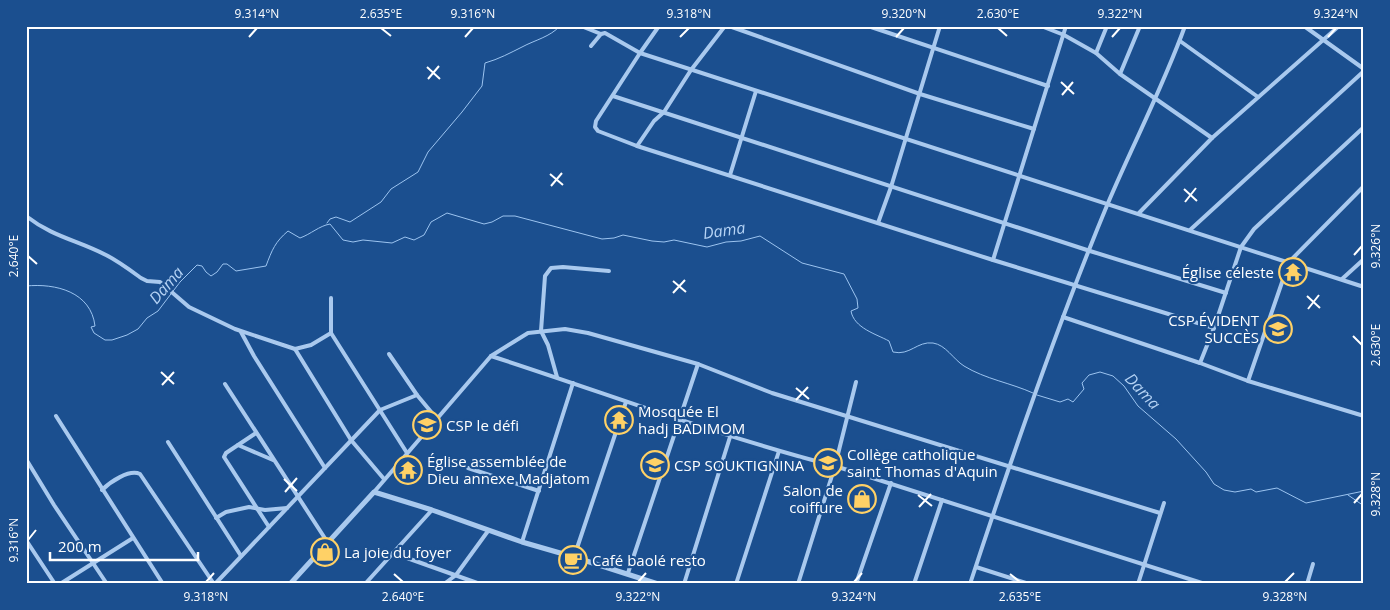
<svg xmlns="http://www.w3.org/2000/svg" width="1390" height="610" font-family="'Open Sans',sans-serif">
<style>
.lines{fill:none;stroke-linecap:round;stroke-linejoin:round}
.stream{stroke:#9cc4f0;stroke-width:1}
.minor{stroke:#a9c9ee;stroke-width:4}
.tertiary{stroke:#a9c9ee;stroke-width:5}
.ticks{fill:none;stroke:#fff;stroke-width:2}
.labels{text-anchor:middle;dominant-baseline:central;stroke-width:4.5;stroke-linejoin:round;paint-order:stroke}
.poi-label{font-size:15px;fill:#fff;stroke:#1b4f8f;text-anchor:start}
.water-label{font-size:16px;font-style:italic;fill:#b5d3f5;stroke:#1b4f8f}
.neatline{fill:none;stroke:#fff;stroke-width:2}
.ticks-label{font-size:12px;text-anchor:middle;fill:#fff}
</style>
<rect width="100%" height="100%" fill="#1b4f8f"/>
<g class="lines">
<g class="stream">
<path d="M327,223L330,219L336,217L350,222L381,202L391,189L418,172L428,152L462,112L482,86L485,63C499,59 510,53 522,47C535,40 550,37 560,26"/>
<path d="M26,286C56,283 91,292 95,326L91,327L94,333L105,340H112L127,335L138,329L147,318L158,311L180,282L197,265L202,266L206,272L211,276L217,272L223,264H227L236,271L266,266C272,250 275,242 288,231L300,238C311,234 319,226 330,224L343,240L353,242L363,240L392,243L405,237L414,240L424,235L431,222L447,213L484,224L492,222L503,216H515L602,239L614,238L623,235L652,241L664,242L674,240L707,247L726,242L741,241L760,236L802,263L844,274L857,299L858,308L851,311C854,328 876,334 889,341L893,352C910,356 917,341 933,343C946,345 953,359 964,366C985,379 1011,383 1033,393"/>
<polyline points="1037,395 1060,402 1068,399 1073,402 1084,389 1082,383 1089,375 1100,372 1113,376 1124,386 1138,406 1176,439 1206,472 1214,484 1224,490 1235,492 1251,489 1256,492 1277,488 1306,503 1364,491"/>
<polyline points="1348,495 1364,506"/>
</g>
<g class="minor">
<polyline points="581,26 601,34"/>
<polyline points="659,26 640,53 596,121 595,127 598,131 637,146 993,260 1214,328"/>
<polyline points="729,26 920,94 1034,129"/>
<polyline points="868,26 1048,86"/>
<polyline points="1041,26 1064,35 1096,53 1120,74 1212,138"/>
<polyline points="1304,26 1364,69"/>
<polyline points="1180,41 1258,97"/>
<polyline points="591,46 601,34 605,33 640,53 1364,287"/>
<polyline points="1096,53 1107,26"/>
<polyline points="1120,74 1140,26"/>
<polyline points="613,96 1090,251 1226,293"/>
<polyline points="637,146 654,121 664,112 691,70 725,26"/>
<polyline points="730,175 756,91"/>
<polyline points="1139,213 1212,138 1339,26"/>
<path d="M26,216C53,237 77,240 106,255C118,261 130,270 141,278L147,281L160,282L189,307L235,329L295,349L311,345L331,333"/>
<polyline points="878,223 891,187 940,26"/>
<polyline points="1190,230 1364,71"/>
<polyline points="993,260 1066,26"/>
<polyline points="1342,279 1364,259"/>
<polyline points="331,298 331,333 407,453"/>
<polyline points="1063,317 1200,363 1248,381 1364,416"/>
<polyline points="241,332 254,356 325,468"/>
<polyline points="295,349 351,440 384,479"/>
<polyline points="389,354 417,395 437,419"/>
<path d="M491,356C606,393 718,436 835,466L1205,584"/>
<polyline points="1200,363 1214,328 1241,247 1254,229 1364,127"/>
<polyline points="557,377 548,345 541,331 545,276 551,268 563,267 609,271"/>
<polyline points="1248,381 1289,262 1364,186"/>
<polyline points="225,384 328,543"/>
<polyline points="56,416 163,584"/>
<polyline points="256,433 226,453 224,457 269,527"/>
<polyline points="168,442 241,556"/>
<polyline points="238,445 273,460"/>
<polyline points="26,459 54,505 107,584"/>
<polyline points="468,468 539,491"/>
<path d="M102,490C110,482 129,469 140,474L214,584"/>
<polyline points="374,492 491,356 528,333 565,329 588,333 698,364 772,393 1160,513"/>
<polyline points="216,518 226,512 249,507 265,510 287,508"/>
<polyline points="26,540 55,584"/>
<polyline points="522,542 573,383"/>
<polyline points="393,553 480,584"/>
<polyline points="574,557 626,402"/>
<polyline points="976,567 1029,584"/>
<polyline points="628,573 698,364"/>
<polyline points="60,584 133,538"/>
<polyline points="215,584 380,410 417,395"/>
<polyline points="365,584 432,510"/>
<polyline points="444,584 456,575 488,531"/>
<polyline points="684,584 730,437"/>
<polyline points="736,584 779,451"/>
<polyline points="798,584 835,466 856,382"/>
<polyline points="856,584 891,483"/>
<polyline points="914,584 942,500"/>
<path d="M970,584C1012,456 1056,328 1108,203C1133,144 1163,87 1185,26"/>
<polyline points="1138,584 1164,503"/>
<polyline points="1307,584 1313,564"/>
</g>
<polyline class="tertiary" points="290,584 374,492 432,510 522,542 574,557 658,584"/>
</g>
<path class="ticks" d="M381,28L391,36M998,28L1007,36M249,37L257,28M465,37L473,28M680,37L689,28M896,37L904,28M1112,37L1120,28M1328,37L1336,28M427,67L440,79M428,79L439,66M1061,82L1074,94M1062,95L1073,82M550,174L563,185M551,186L562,173M1184,189L1197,201M1185,202L1196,188M1354,255L1362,246M28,256L37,264M673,281L686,292M673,293L685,280M1307,296L1320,308M1308,309L1319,295M1353,336L1362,345M161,372L174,384M162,385L174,372M796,388L809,399M796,400L808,387M284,479L297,491M285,492L297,478M918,495L932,506M1354,503L1362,494M919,507L931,494M28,540L36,530M394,574L403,582M1010,574L1020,582M206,582L214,573M638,582L646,573M854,582L862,573M1285,582L1294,573"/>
<defs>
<symbol id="temple-ring" viewBox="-11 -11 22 22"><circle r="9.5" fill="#1b4f8f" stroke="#ffd166" stroke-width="1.5"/><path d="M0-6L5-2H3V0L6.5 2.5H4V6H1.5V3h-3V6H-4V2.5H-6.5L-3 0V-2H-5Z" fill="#ffd166"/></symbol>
<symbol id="school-ring" viewBox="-11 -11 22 22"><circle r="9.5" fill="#1b4f8f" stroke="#ffd166" stroke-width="1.5"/><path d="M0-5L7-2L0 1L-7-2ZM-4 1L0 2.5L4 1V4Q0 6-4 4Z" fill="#ffd166"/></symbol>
<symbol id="university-ring" viewBox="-11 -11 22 22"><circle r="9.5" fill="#1b4f8f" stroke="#ffd166" stroke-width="1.5"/><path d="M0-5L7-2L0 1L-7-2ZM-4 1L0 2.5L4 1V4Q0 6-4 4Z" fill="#ffd166"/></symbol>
<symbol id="shop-ring" viewBox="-11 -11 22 22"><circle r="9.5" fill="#1b4f8f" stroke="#ffd166" stroke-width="1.5"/><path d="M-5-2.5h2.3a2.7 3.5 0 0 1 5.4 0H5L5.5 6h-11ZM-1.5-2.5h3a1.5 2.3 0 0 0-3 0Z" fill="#ffd166"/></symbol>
<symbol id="cafe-ring" viewBox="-11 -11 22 22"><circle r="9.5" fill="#1b4f8f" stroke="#ffd166" stroke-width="1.5"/><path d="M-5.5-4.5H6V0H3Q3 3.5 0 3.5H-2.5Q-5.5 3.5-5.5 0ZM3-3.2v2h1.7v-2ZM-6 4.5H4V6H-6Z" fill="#ffd166"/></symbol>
</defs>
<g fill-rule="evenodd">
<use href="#temple-ring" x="1277" y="256" width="32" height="32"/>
<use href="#school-ring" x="1262" y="313" width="32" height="32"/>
<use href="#temple-ring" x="603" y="404" width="32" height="32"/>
<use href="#school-ring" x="411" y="409" width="32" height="32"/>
<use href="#university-ring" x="812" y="447" width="32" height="32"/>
<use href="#school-ring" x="639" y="449" width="32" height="32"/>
<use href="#temple-ring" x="392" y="454" width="32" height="32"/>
<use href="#shop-ring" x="846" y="483" width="32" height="32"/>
<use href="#shop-ring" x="309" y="536" width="32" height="32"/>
<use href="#cafe-ring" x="557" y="544" width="32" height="32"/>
</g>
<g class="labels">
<g class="poi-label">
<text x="1274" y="272" text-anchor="end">Église céleste</text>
<text x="1259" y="320" text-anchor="end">CSP ÉVIDENT<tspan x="1259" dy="17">SUCCÈS</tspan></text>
<text x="638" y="411">Mosquée El<tspan x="638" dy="17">hadj BADIMOM</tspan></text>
<text x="446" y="425">CSP le défi</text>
<text x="847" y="454">Collège catholique<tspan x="847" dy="17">saint Thomas d'Aquin</tspan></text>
<text x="427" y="461">Église assemblée de<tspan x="427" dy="17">Dieu annexe Madjatom</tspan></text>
<text x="674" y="465">CSP SOUKTIGNINA</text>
<text x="843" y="490" text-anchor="end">Salon de<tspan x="843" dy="17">coiffure</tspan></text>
<text x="344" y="552">La joie du foyer</text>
<text x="592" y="560">Café baolé resto</text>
</g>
<g class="water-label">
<text transform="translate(724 230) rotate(-8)">Dama</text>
<text transform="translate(166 285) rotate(-49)">Dama</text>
<text transform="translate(1143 391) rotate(47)">Dama</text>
</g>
</g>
<rect width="1390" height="610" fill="none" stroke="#1b4f8f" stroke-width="55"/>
<path d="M50 552v8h148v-8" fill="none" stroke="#ffffff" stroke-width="2.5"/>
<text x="58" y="552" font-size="15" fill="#ffffff" stroke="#1b4f8f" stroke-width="4" paint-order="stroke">200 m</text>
<rect x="28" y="28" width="1334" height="554" class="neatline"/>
<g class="ticks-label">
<text x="257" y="18">9.314°N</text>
<text x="381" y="18">2.635°E</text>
<text x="473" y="18">9.316°N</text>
<text x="689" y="18">9.318°N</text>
<text x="904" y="18">9.320°N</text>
<text x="998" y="18">2.630°E</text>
<text x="1120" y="18">9.322°N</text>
<text x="1336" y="18">9.324°N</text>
<text transform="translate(1376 246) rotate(-90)" y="4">9.326°N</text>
<text transform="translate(14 256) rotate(-90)" y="4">2.640°E</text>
<text transform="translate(1376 345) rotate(-90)" y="4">2.630°E</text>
<text transform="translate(1376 494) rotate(-90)" y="4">9.328°N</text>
<text transform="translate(14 540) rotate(-90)" y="4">9.316°N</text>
<text x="206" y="601">9.318°N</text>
<text x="403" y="601">2.640°E</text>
<text x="638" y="601">9.322°N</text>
<text x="854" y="601">9.324°N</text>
<text x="1020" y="601">2.635°E</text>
<text x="1285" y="601">9.328°N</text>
</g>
</svg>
